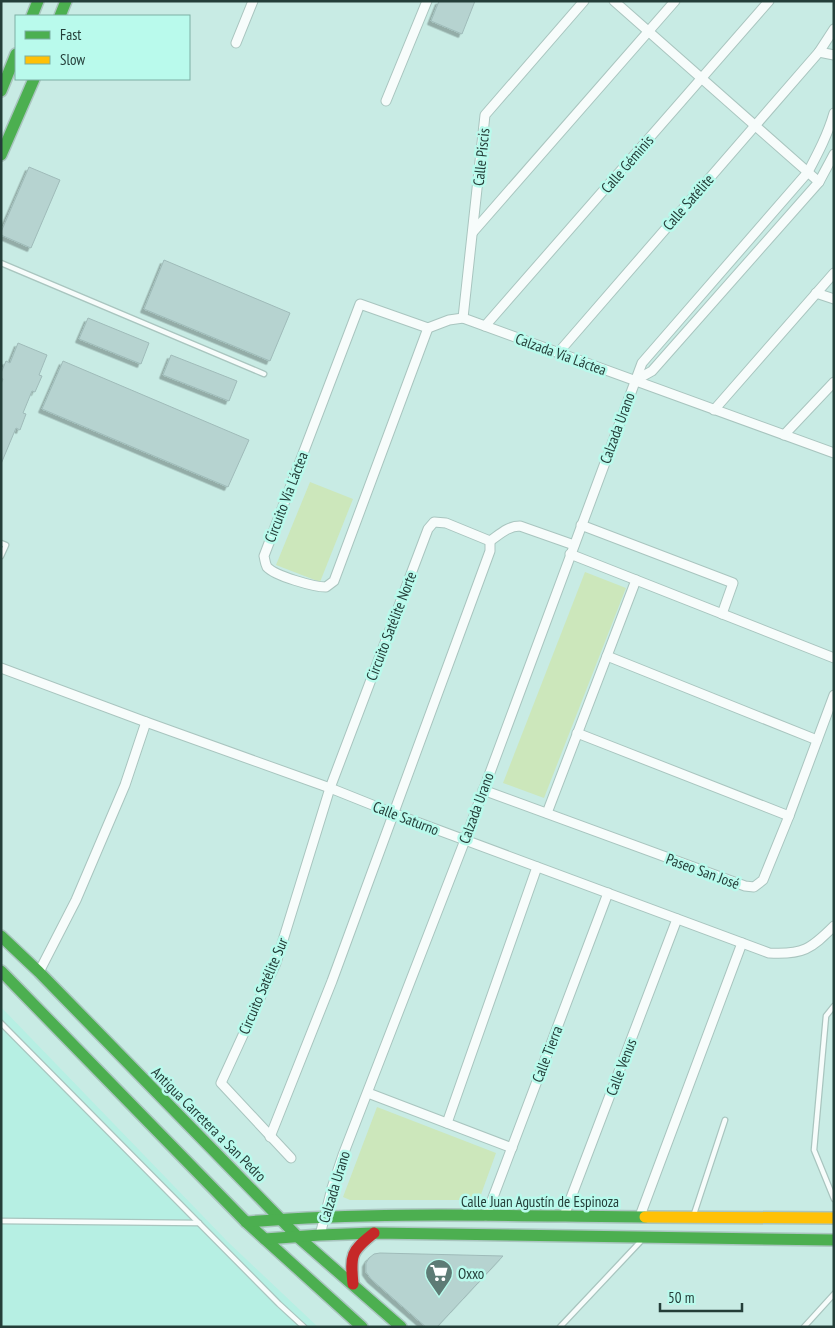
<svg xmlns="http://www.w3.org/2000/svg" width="835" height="1328" font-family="'PT Sans Narrow',sans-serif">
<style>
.built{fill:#b6efe3}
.green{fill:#cce7bb}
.building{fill:#b6d3d0;stroke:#9fbbb9;filter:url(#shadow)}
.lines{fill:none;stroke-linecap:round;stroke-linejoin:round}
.lane-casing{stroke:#a9c5bf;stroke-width:7}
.street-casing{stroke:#a9c5bf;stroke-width:11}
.fast-casing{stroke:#a9c5bf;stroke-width:14}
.slow-casing{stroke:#a9c5bf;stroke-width:14}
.jam-casing{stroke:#a9c5bf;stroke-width:14}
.lane{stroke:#f7fcfb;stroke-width:4.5}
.street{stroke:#f7fcfb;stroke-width:9}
.fast{stroke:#4caf50;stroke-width:11}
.slow{stroke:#ffc107;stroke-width:11}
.jam{stroke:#c62828;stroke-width:11}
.labels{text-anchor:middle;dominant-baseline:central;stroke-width:5;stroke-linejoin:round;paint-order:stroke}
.street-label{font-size:15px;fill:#243e39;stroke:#b9faec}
.poi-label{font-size:15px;fill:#243e39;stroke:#b9faec;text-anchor:start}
</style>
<defs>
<filter id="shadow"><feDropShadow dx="-3.5" dy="3.5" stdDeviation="0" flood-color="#0004"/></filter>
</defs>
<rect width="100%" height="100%" fill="#c8ebe4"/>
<polygon class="built" points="1,1007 228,1242 318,1327 1,1327"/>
<g class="green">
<polygon points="310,482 353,499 320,582 276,565"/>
<polygon points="585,572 626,588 544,798 503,783"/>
<polygon points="377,1107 496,1153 479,1200 350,1200 343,1197"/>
</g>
<g class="building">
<polygon points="439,1 475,1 462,34 431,21"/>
<polygon points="29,167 60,180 31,248 1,235 1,232"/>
<polygon points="164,260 290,313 270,361 144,309"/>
<polygon points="88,318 149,343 141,364 79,339"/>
<polygon points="18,343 47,355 39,375 42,376 35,392 32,391 23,413 26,414 20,430 16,428 1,464 1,384 3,379 1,378 1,373 6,361 10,363"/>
<polygon points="171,355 237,381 229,401 163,375"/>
<polygon points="63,361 249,440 228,487 42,409"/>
<polygon points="380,1253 503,1256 437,1327 426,1327 371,1279 366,1272 366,1263 369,1258 374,1254"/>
</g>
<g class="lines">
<defs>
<g id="lane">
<polyline points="1,263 264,374"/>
<polyline points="1,543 6,545 1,556"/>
<polyline points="834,1006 826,1016 814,1150 834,1199"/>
<polyline points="1,1023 279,1304 304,1327"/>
<polyline points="694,1214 725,1120"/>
<polyline points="1,1221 199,1223"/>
<polyline points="560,1327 640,1242"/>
<polyline points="804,1327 834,1294"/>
</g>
<g id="street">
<polyline points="614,1 819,182"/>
<polyline points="236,43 253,1"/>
<polyline points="819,52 834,55"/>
<polyline points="386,101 427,1"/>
<polyline points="473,232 675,1"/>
<polyline points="816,293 834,299"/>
<path d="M360,304L428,328L334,581L326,587C314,587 275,576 267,567C265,563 265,560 264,556Z"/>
<polyline points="463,318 485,115 584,1"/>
<polyline points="485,326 769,1"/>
<polyline points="428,328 449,320 463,318 834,453"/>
<polyline points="558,353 819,52 834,29"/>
<polyline points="634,381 652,371 819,182 834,154"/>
<polyline points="714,410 834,273"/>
<polyline points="784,435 834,382"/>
<polyline points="581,525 733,583 722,614"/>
<path d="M490,541C500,534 508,526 520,526L574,545"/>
<polyline points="570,554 834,658"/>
<polyline points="607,656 817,740"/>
<path d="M1,668L146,722L330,788L395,814L769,953C803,955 811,949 834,926"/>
<polyline points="577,733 789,816"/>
<polyline points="483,790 745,886 754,887 763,880 789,816 834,695"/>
<polyline points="547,813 636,580"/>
<polyline points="39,972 76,900 125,785 146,722"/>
<polyline points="368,1093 512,1148"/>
<polyline points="447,1123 537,867"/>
<polyline points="270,1137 332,981 490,551 490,541"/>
<polyline points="291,1158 221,1083 276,963 330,788 428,529 434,522 446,523 490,541"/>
<polyline points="486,1216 608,893"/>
<polyline points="564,1216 677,919"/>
<polyline points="640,1216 742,943"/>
<path d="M320,1235L332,1188L343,1155L465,840L642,363L808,172C818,153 828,134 834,113"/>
</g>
<g id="fast">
<polyline points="32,16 38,1"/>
<polyline points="60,16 66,1"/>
<polyline points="1,91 16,54"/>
<polyline points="1,155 34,79"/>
<polyline points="1,936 39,972 298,1237 401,1327"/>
<polyline points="1,971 246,1222 362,1327"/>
<path d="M246,1222C379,1211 512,1216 645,1217"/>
<polyline points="265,1239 320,1235 374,1233 834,1240"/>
</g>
<polyline id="slow" points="645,1217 834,1218"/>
<path id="jam" d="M353,1284C350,1255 351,1251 374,1233"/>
</defs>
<use href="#lane" class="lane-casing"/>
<use href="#street" class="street-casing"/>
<use href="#fast" class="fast-casing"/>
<use href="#slow" class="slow-casing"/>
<use href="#jam" class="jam-casing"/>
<use href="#lane" class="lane"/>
<use href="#street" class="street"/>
<use href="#fast" class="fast"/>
<use href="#slow" class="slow"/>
<use href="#jam" class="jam"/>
</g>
<defs>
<symbol id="supermarket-pin" viewBox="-11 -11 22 30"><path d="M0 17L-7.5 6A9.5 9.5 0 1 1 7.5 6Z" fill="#5d7b75" stroke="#b9faec"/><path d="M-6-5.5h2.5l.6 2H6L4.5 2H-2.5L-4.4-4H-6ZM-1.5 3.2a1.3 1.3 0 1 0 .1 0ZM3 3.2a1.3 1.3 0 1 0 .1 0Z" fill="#fff"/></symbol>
</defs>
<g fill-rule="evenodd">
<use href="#supermarket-pin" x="423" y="1257" width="32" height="43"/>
</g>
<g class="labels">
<g class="street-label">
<text transform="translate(481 157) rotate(-84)">Calle Piscis</text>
<text transform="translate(627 164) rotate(-49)">Calle Géminis</text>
<text transform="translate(688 202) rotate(-49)">Calle Satélite</text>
<text transform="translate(561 354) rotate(20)">Calzada Vía Láctea</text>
<text transform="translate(617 428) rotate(-70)">Calzada Urano</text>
<text transform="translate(286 497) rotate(-69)">Circuito Vía Láctea</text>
<text transform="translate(391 626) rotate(-69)">Circuito Satélite Norte</text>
<text transform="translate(476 808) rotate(-70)">Calzada Urano</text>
<text transform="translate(406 818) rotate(21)">Calle Saturno</text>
<text transform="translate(703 871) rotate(20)">Paseo San José</text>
<text transform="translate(263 986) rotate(-67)">Circuito Satélite Sur</text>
<text transform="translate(547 1054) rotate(-69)">Calle Tierra</text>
<text transform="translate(621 1067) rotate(-69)">Calle Venus</text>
<text transform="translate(209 1124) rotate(45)">Antigua Carretera a San Pedro</text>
<text transform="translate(334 1187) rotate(-73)">Calzada Urano</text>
<text x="540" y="1201">Calle Juan Agustín de Espinoza</text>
</g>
<g class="poi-label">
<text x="458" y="1273">Oxxo</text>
</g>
</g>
<rect width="835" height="1328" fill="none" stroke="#243e39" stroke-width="5"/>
<rect x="15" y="15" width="175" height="65" fill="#b9faec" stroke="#7dafa4"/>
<rect x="25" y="31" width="25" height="8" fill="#4caf50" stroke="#7dafa4"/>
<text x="60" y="40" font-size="15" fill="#243e39">Fast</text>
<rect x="25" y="56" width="25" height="8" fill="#ffc107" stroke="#7dafa4"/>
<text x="60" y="65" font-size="15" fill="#243e39">Slow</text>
<path d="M660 1303v8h82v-8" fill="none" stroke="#243e39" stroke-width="2.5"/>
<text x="668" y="1303" font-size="15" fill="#243e39" stroke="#b9faec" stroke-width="4" paint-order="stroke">50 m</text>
</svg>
